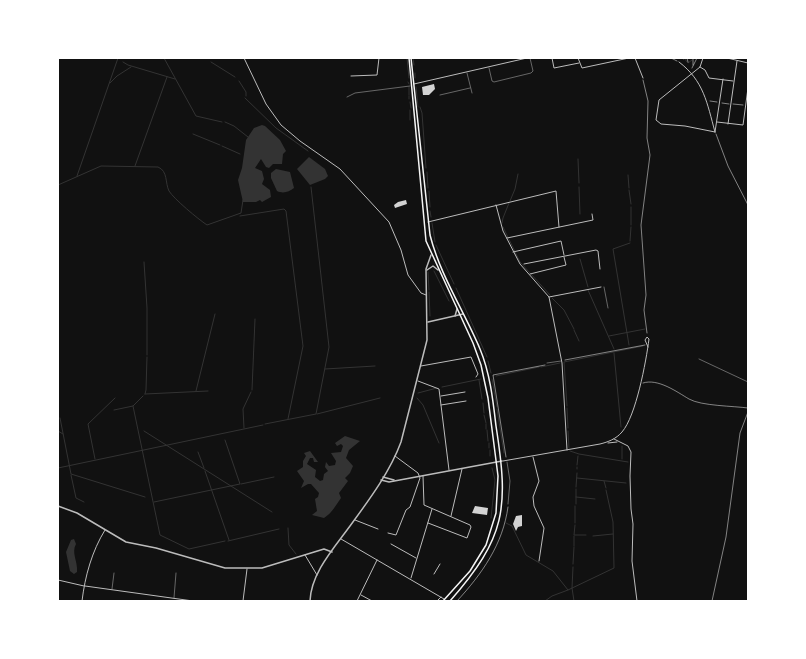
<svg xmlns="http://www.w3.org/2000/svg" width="806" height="659" font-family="Arial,sans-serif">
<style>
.water{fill:#333}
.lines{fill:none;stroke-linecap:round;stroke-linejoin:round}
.stream{stroke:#333;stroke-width:1}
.building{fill:#d3d3d3}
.path{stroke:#f5f5f5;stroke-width:0.5}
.service{stroke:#bcbcbc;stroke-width:0.5}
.pedestrian{stroke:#bcbcbc;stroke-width:1}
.minor{stroke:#bcbcbc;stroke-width:1}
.tertiary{stroke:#bcbcbc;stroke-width:1.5}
.secondary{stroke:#f5f5f5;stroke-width:1.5}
</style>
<rect width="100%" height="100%" fill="#111"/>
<g class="water">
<polygon points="262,125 265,126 280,140 286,151 283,154 282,164 273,164 269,168 266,167 261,159 255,168 262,171 264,179 262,184 270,190 271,197 262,202 260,200 256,202 243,202 238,180 242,168 246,140 254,128"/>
<polygon points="309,157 325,169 328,176 325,179 310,185 297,169"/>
<path d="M276,169L290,172L294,188C289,192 283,194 277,191L271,178V173Z"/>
<path d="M345,436L360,441L349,450L346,458L353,466L350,473L345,478L348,481L339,493L341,498C336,505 332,513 324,518L312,515L317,511L315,499L318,497L319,493L311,484H308L301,488L304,481L297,471L303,467V461L306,456L304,453L310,451L318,462H314L313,458H310L307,464L316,470L315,477L320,481L323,480L324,474L328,471L325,467L326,462L329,466L335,465L336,461L331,453L341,452L343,446L341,444L337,446L335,443Z"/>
<path d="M74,539L76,544C71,553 78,561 77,572L74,574L70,571L66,552L71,540Z"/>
</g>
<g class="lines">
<g class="stream">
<polyline points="164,58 196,116 222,122"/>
<polyline points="407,58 409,78"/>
<polyline points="413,58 414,65"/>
<polyline points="684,58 688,63 692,60"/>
<polyline points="123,62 128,65 175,79"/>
<polyline points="211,62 235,77"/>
<polyline points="415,73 415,78"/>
<polyline points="239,81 246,92 246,96"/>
<polyline points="408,82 409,84"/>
<polyline points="110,83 117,76 131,67"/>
<polyline points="409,87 409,95"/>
<polyline points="416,87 418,107"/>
<polyline points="409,96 409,99"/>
<polyline points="245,98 276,128 308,151"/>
<polyline points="410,102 411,108"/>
<polyline points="420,107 422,113 426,168"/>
<polyline points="410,110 410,120"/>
<polyline points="225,122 234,126 248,137"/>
<polyline points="193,134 220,145"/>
<polyline points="222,146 240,154"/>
<polyline points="578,159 579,183"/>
<polyline points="135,166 167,77"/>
<polyline points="427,172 428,188"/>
<polyline points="628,175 629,188"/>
<polyline points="77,176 118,58"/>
<path d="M58,185L101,166L158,167C168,171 165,183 169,191C174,199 198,219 207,225L241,213L243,200"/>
<polyline points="579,187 580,214"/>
<polyline points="629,190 631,204"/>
<polyline points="429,191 430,207"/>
<polyline points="510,201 515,189 518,174"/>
<polyline points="631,207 631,225"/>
<polyline points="430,211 431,217"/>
<polyline points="240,216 284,209 286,211 303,346 288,419"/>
<polyline points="432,223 435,242"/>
<polyline points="502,223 503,218 509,203"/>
<polyline points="503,227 520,262 550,295"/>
<polyline points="630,241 631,227"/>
<polyline points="436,245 454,284"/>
<polyline points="580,259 588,287"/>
<polyline points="144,262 147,308 147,355"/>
<polyline points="434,271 449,301"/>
<polyline points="428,272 429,290"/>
<polyline points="456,288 487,357"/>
<polyline points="588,290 614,349"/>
<polyline points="429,292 430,316"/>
<polyline points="552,298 564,310 574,329"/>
<polyline points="574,330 579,341"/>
<polyline points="609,336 645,329"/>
<polyline points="629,345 613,249 630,243"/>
<polyline points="614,353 621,427"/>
<polyline points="488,361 491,373"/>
<polyline points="541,367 560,363"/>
<polyline points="325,369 375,366"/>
<polyline points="496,376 539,367"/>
<polyline points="492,379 497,407"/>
<polyline points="479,380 482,399"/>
<polyline points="442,387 481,379"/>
<polyline points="252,390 255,319"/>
<polyline points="196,391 215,314"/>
<polyline points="418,393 437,388"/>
<polyline points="145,394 208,391"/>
<polyline points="145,394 146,390 147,357"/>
<polyline points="417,398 423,405 439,443"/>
<polyline points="483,403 484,413"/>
<polyline points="133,406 160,535 189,549 225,541"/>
<polyline points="567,406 564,362 643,346"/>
<polyline points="567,408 568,428"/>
<polyline points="497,409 504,453"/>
<polyline points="114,410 133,406 143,396"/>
<polyline points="317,414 380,398"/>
<polyline points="484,415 486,423"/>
<polyline points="60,418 71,474 145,497"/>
<polyline points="265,424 316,414 329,347 311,187"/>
<polyline points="486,424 486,429"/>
<polyline points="244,428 243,409 251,392"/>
<polyline points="487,430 488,441"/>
<polyline points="58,431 63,434"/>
<polyline points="144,431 272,512"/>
<polyline points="568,431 569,448"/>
<polyline points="489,443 489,448"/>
<polyline points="622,446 622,459"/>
<polyline points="490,450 490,456"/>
<polyline points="570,451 579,454 628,462"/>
<polyline points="198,452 204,468"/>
<polyline points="95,459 88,424 115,398"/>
<polyline points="577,465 578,456"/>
<polyline points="58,468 263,425"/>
<polyline points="577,469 577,467"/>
<polyline points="205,471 229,540"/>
<polyline points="71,475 76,498 84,502"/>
<polyline points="577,478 626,483"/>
<polyline points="604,481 606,488"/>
<polyline points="241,484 274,477"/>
<polyline points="576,487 577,473"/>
<polyline points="576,497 595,499"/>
<polyline points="154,502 240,484 225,440"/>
<polyline points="576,504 576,489"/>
<polyline points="491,518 495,480 492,468"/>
<polyline points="506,523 512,526 526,555 553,571 568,590 614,568 613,522 606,490"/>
<polyline points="575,523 575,506"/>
<polyline points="575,525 574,535 586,535"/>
<polyline points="288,528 289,545 296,554"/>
<polyline points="593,536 613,534"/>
<polyline points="228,541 279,529"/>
<polyline points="574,546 574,536"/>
<polyline points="573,564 574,547"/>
<polyline points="573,567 572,588 574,601"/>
<polyline points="545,601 552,596 568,590"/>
</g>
</g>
<g class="building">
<polygon points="434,84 435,89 429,95 423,95 422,87"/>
<polygon points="406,200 407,204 395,208 394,205 398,202"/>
<polygon points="475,506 488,508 487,515 472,513"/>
<polygon points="522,515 522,526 518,527 516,531 513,524 516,516"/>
</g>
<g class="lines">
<g class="path">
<polyline points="671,58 677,61"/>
<polyline points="682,58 683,59"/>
<polyline points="687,58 688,62"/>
<polyline points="693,58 693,65"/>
<polyline points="692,68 697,58"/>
<polyline points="643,80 648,101 647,138 650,155 641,225 646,295 644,310 647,333"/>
<polyline points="710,101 717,102"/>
<polyline points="722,103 729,104"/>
<polyline points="733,104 743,105"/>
<polyline points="716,134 728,166 748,205"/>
<polyline points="565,360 645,345"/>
<path d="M643,383C658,378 677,392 689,399C701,406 734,406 748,408"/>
<polyline points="506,457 493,375 545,365"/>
<path d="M457,601C482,574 503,544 508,507"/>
<polyline points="712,601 726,537 740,433 748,412"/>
</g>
<g class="service">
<polyline points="489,68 492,81 494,82 531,73 533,71 530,58"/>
<polyline points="467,73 472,93"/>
<polyline points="440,95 470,88"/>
<polyline points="347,97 355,93 410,86"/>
<polyline points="604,287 608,308"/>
<polyline points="699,359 748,382"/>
<polyline points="547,363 561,361"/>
<polyline points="507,462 510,481 508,504"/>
<polyline points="112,589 114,573"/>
<polyline points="174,598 176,573"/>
</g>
<g class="pedestrian">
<polyline points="703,58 700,67 659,100 656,120 661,124 685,126 715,132"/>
<polyline points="727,58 748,63"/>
<path d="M679,62C704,81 707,103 715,132"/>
<polyline points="700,67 705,70 709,78 733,81"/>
<polyline points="717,122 743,125 748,88"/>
<polyline points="728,124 737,61"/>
<polyline points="715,132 723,79"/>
</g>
<g class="minor">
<polyline points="244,58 266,104 281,125 300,141 340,169 389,222 401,250 408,275 421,293 426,295"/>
<polyline points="552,58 554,68 579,63"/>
<polyline points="578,58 582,68 629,58"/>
<polyline points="635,58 643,78"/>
<polyline points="351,76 377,75 379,58"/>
<polyline points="414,84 527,58"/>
<polyline points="496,205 503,231 520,264 549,297 562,363 567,450"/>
<polyline points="428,222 556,191 559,227"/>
<polyline points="507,238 593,220 592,214"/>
<polyline points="513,252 561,241 564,255"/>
<polyline points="524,264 596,250 598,251 600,269"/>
<polyline points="530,274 566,265 564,257"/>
<polyline points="549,297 601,287"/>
<polyline points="421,366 471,357 478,374 476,377"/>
<polyline points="418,381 439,389 449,470"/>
<polyline points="441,396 465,392"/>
<polyline points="441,405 466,401"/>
<polyline points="614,439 628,446 631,452 630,476 631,509 633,524 632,561 637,601"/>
<polyline points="608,443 617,442"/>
<polyline points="533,457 539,481 533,497 534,506 544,528 539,561"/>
<path d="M503,461L600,444C608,442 616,439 622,432C636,416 646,362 649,339L647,337L645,340L648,347"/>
<polyline points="423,476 424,505 470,525 471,527 467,538 428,523"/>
<polyline points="451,516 462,469"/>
<polyline points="355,520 378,529"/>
<polyline points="388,533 396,535 406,510 410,507 420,478 418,473 395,456"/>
<polyline points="341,539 444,599"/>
<polyline points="391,544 416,558"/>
<polyline points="305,555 317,575"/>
<polyline points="434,574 440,564"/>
<polyline points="411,578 432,509"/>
<polyline points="58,580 84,586"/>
<polyline points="85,586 193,601"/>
<polyline points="361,595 372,601"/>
<path d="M82,601C85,576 92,551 105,530"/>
<polyline points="243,601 247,569"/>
<polyline points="357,601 377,560"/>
<polyline points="437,601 441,597"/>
</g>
<g class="tertiary">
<polyline points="427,270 433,266 438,270"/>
<polyline points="455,316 457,309"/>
<polyline points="428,322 463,314"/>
<polyline points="383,477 394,480"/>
<polyline points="381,480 389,482 502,461"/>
<polyline points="58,506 77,513 126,542 156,548 225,568 262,568 324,549 332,552"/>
<path d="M310,601C311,573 334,548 350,526C369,500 390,472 401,442L427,340L426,269L431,255"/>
</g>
<g class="secondary">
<polyline points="409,58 426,241 473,343 481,365 488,398 498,476 496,513 486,545 470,571 443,601"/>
<path d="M411,58L430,235C440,275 464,311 480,349C490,373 493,400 496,426C509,509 506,537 450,601"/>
</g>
</g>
<rect width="806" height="659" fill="none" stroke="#ffffff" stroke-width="118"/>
</svg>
